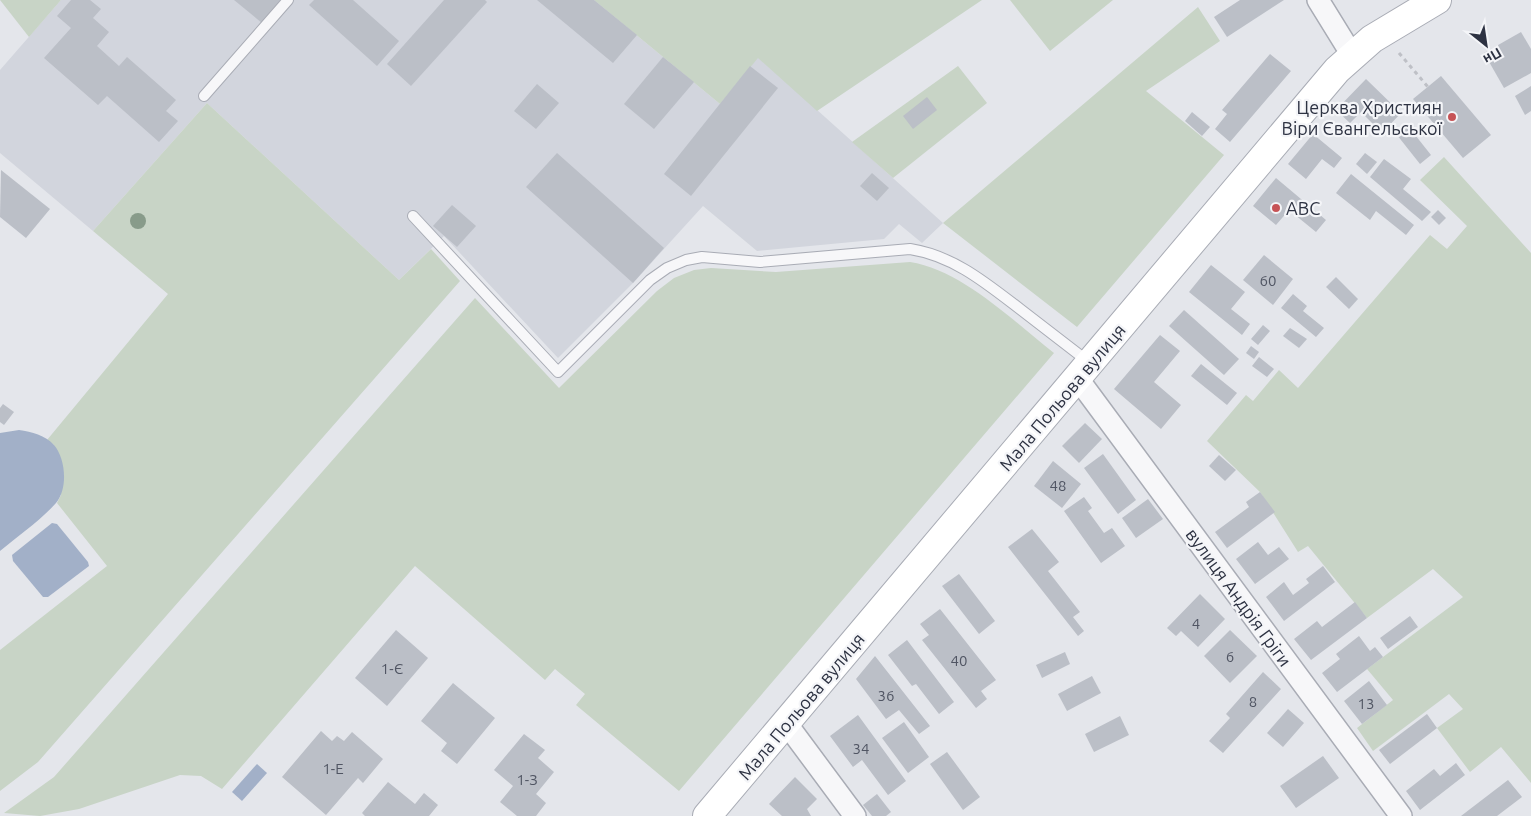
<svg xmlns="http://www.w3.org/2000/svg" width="1531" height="816" font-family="Ubuntu,sans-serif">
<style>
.built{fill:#d2d5dd}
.green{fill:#c8d4c6}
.water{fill:#a2b0c8}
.building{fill:#bbbfc7}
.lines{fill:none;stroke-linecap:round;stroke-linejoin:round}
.lane-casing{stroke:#a9acb5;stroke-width:12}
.street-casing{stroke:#a9acb5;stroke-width:24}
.secondary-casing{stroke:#a9acb5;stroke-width:30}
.path{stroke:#bec0c6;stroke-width:3;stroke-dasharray:4 4;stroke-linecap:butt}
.lane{stroke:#f7f7f9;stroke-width:10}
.street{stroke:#f7f7f9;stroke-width:21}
.secondary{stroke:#fff;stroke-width:28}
.tree{fill:#889b8a}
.poi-dot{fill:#c65356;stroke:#f4f5f8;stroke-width:2}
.labels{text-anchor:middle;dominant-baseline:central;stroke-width:4.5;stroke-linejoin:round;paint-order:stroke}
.number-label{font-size:15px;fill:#505563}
.poi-label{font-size:18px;fill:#2d3242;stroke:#f4f5f8;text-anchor:end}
.street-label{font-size:18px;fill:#2d3242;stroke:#f4f5f8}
</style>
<rect width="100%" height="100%" fill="#e4e6eb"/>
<polygon class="built" points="61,0 594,0 720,104 758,57 943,223 922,243 899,224 884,239 757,251 703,206 633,283 558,358 444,236 399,280 207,103 93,231 0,153 0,70"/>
<g class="green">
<polygon points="0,0 61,0 29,37"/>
<polygon points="594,0 982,0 817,111 758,58 720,104"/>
<polygon points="1010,0 1113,0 1050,51"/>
<polygon points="1198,7 1220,41 1146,91 1224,155 1077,327 943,223"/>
<polygon points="958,66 987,103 893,178 852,142"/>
<polygon points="207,103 399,280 431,249 460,281 38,762 0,791 0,650 107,566 57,503 61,495 54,445 47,440 168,294 93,231"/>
<polygon points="1444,157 1531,253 1531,783 1501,747 1470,772 1437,728 1463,709 1449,694 1373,751 1357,728 1393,700 1367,669 1463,597 1433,569 1367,618 1308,546 1298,552 1260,492 1207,441 1246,395 1253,401 1279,370 1298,388 1430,235 1447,249 1467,226 1420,180"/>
<path d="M910,262C962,270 1013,321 1054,353L679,791L576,705L585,694L555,669L545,680L415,566L222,789L201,776L180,775L79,809L40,816L4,813L54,777L475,298L559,388L657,291L674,278L694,270L711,268L776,272Z"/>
</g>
<g class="water">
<path d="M19,430C32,432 45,435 54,445C66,459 68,489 56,503C40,521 18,536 0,551V433Z"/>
<polygon points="52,523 57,524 88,562 89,566 48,597 43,597 13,561 12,555"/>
<polygon points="257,764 267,773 242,801 232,792"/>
</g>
<g class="building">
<polygon points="71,0 90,0 101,9 93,18 109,32 97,46 119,66 127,57 176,100 166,111 178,121 159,142 107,96 98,105 44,58 71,28 57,16"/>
<polygon points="234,0 281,0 262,23"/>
<polygon points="314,0 353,0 399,41 377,66 309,5"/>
<polygon points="444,0 485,0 487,2 411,86 387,64"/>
<polygon points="537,0 594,0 637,35 613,63"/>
<polygon points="1240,0 1284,0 1227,37 1214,17"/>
<polygon points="1521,32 1531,49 1531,73 1504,88 1484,53"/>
<polygon points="1270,54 1291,71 1230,142 1215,129 1227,114 1222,110"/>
<polygon points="663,57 694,82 654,129 624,104"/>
<polygon points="750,66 778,88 691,196 664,174"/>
<polygon points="1441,76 1491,135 1463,158 1413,99"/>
<polygon points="1366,79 1401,113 1382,133 1361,112 1350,123 1336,110"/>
<polygon points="537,84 559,103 536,129 514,111"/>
<polygon points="1531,86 1531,111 1525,115 1515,96"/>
<polygon points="927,97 937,110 913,129 903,116"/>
<polygon points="1192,112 1210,127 1202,136 1185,121"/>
<polygon points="1408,126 1431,155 1420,164 1397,135"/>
<polygon points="1313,134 1342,158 1334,168 1322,159 1306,179 1288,164"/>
<polygon points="557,153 664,248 633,283 526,187"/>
<polygon points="1365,153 1377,162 1367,174 1356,164"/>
<polygon points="1384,159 1411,179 1403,189 1431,212 1422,221 1370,177"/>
<polygon points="1,170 50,209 26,238 0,217"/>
<polygon points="872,173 889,188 877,201 860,186"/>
<polygon points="1351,174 1414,225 1406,235 1376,211 1370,220 1336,193"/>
<polygon points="1276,178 1326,220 1316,232 1289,210 1276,225 1253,206"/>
<polygon points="452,205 476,226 457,247 433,226"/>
<polygon points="1438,210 1446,218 1439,225 1431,217"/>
<polygon points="1264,255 1293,279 1273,305 1243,280"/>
<polygon points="1211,265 1245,292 1231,309 1250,324 1242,335 1189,292"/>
<polygon points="1336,277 1358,299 1349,309 1326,287"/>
<polygon points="1293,294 1307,306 1303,311 1324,328 1316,337 1281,308"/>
<polygon points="1184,310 1239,359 1224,375 1169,326"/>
<polygon points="1263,325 1270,331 1258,345 1251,339"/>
<polygon points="1290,328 1307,339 1299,348 1283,336"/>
<polygon points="1160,335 1180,351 1154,382 1181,405 1161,429 1114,389"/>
<polygon points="1251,346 1259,352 1254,359 1246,353"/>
<polygon points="1259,357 1274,369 1267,377 1252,366"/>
<polygon points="1201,364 1237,393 1227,405 1191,376"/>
<polygon points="3,404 14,412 4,425 0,422 0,408"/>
<polygon points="1085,423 1102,439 1079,463 1062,446"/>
<polygon points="1103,454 1136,500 1118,514 1084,468"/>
<polygon points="1219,455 1236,470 1225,481 1209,466"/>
<polygon points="1053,461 1081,484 1062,508 1034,486"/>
<polygon points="1260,492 1275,512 1227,548 1215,532 1249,507 1246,502"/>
<polygon points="1084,497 1092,508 1088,511 1104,533 1112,528 1125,546 1101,563 1064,511"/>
<polygon points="1148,499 1163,519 1136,538 1122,518"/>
<polygon points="1032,529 1059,562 1048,571 1080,612 1073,617 1084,631 1078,636 1008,547"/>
<polygon points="1258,542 1268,555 1279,547 1289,559 1255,584 1236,559"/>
<polygon points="1323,566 1335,582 1284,621 1266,597 1284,582 1293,595 1309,583 1306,579"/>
<polygon points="959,574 995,621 979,634 942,586"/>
<polygon points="1200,594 1225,619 1198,647 1181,631 1176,636 1167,628"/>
<polygon points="1355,602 1367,618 1311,660 1294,639 1317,621 1322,627"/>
<polygon points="940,609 996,680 981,691 987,699 976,708 922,640 929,635 920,624"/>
<polygon points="1410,616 1418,627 1388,649 1380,638"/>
<polygon points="396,630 428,658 387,706 355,678"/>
<polygon points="1230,630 1257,656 1230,683 1204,656"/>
<polygon points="1359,636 1370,651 1375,647 1383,657 1337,692 1322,673 1340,659 1336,654"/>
<polygon points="907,640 954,702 939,714 916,684 912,686 888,655"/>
<polygon points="1065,652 1070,664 1042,678 1036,665"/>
<polygon points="875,656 930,726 919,734 899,710 886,719 856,679"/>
<polygon points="1263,672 1281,689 1223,753 1209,741 1230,718 1226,714"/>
<polygon points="1092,676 1101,693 1067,711 1058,694"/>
<polygon points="1369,681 1387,705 1362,724 1344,701"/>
<polygon points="453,683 495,718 457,764 441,751 447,743 421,721"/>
<polygon points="1288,709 1304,723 1283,747 1267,733"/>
<polygon points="1427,714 1437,728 1390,764 1379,750"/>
<polygon points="858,715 906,781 888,795 862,760 853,767 830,736"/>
<polygon points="1120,716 1129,735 1094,752 1085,734"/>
<polygon points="904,722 929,757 908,773 882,738"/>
<polygon points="321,731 332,741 337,736 344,741 352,732 383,759 363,783 358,778 326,815 282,777"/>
<polygon points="524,734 545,750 538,758 554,772 536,794 546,803 536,816 517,816 500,802 513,786 494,770"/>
<polygon points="947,752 980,797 963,810 930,764"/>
<polygon points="1323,756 1339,778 1296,808 1280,786"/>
<polygon points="1456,763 1465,775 1420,810 1406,791 1434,769 1440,776"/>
<polygon points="795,777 817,799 807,809 811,816 782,816 769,804"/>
<polygon points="1508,780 1522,797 1497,816 1461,816"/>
<polygon points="388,782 415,804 424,793 438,805 429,816 365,816 362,813"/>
<polygon points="877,794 891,812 886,816 872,816 863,805"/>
</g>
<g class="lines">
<defs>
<g id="lane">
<polyline points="204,96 288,0"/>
<path d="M413,216L558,372L650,280L667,268L686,260L702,257L760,262L910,249C954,256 986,283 1020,309C1043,327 1067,345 1090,363"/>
</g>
<g id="street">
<polyline points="1318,0 1352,55"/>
<polyline points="1078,379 1401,816"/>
<polyline points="786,723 855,816"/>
</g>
<polyline id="secondary" points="707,816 1337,70 1372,39 1437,0"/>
</defs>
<use href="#lane" class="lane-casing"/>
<use href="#street" class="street-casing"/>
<use href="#secondary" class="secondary-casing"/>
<polyline class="path" points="1399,53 1428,87"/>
<use href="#lane" class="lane"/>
<use href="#street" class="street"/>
<use href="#secondary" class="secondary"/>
</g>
<circle class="tree" cx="138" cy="221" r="8"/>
<g class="poi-dot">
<circle cx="1452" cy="117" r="5"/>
<circle cx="1276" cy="208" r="5"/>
</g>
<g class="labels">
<g class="number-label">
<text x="1268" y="280">60</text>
<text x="1058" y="485">48</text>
<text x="1196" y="623">4</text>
<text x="1230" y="656">6</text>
<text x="959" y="660">40</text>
<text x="392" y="668">1-Є</text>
<text x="886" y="695">36</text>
<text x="1253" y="701">8</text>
<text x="1366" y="703">13</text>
<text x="861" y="748">34</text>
<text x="333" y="768">1-Е</text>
<text x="527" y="779">1-З</text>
</g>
<g class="poi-label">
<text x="1442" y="107">Церква Християн<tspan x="1442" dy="21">Віри Євангельської</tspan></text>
<text x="1286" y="208" text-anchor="start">ABC</text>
</g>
<g class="street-label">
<text transform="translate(1062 397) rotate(-50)">Мала Польова вулиця</text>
<text transform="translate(1239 597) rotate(54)">вулиця Андрія Гріги</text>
<text transform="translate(801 706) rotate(-50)">Мала Польова вулиця</text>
</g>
</g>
<g transform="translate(1486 45) rotate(150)" stroke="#f4f5f8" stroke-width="4" paint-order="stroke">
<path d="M0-4L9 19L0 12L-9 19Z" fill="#2d3242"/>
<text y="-8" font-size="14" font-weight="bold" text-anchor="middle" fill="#2d3242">Пн</text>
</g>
</svg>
